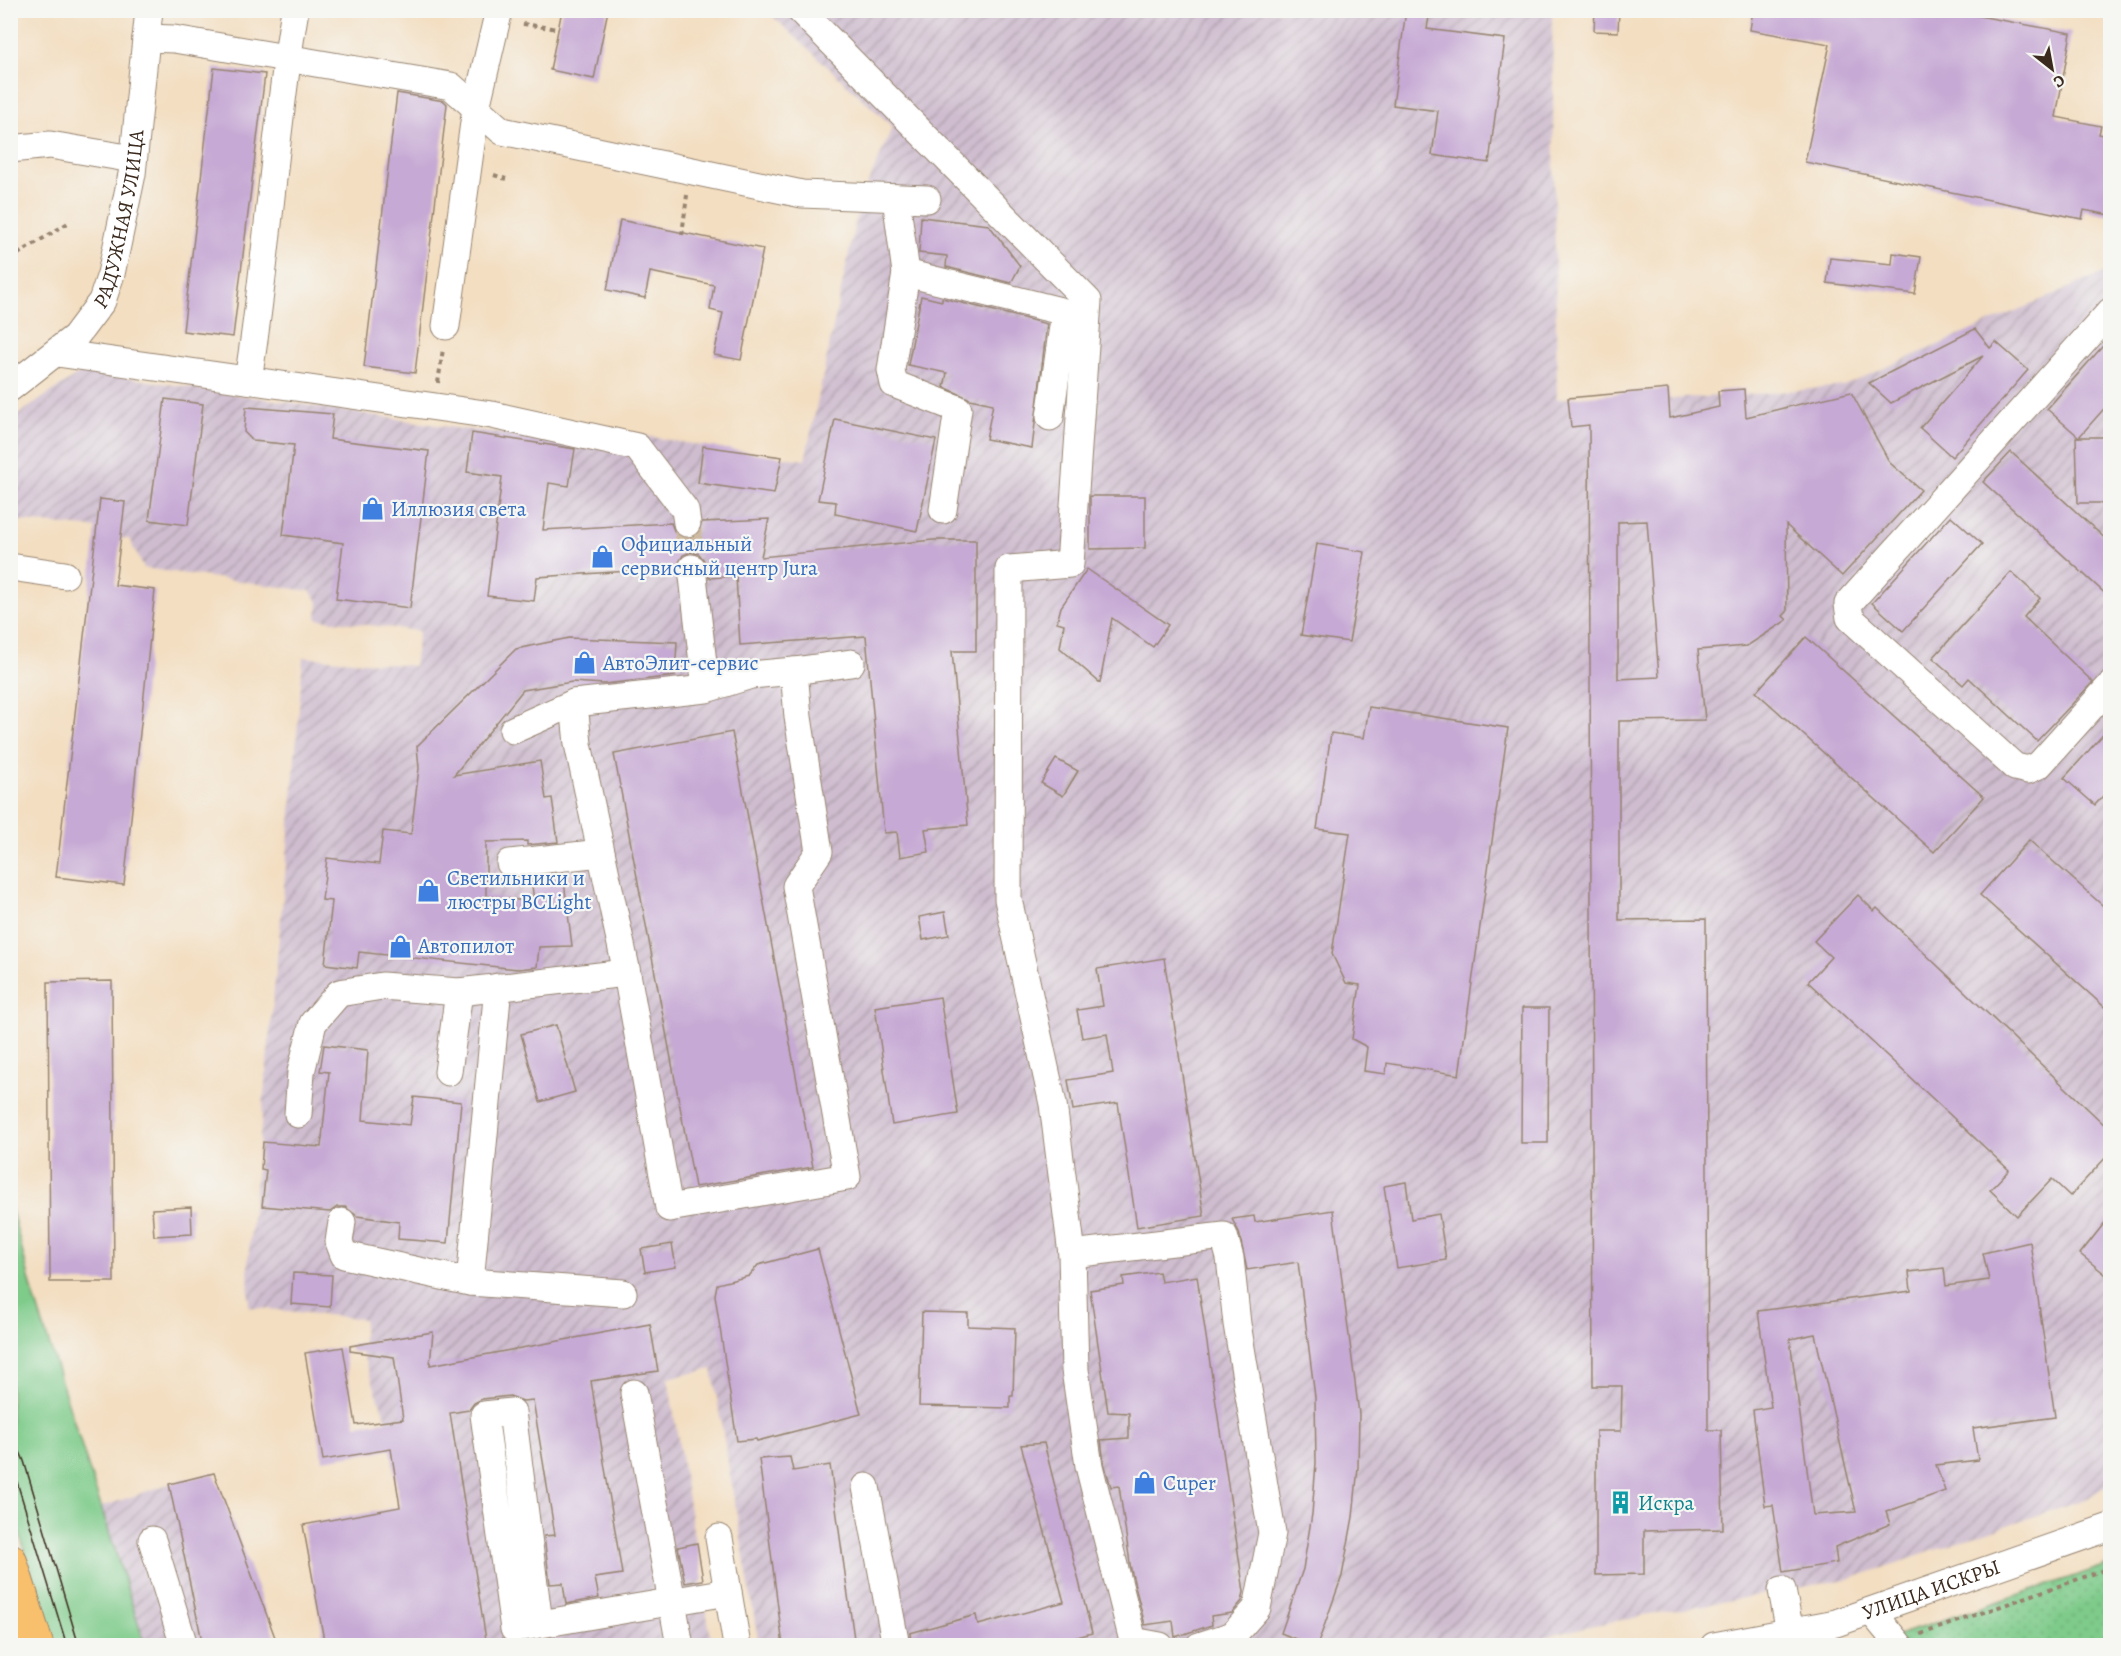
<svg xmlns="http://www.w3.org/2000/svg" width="2121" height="1656" font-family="Alegreya,serif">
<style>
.industrial{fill:url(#industrial-furrows)}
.green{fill:#7ecb8a;stroke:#5c7a54;stroke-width:1.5}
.park{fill:url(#park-dots);stroke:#5c7a54;stroke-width:1.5}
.building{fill:#c6a9d4;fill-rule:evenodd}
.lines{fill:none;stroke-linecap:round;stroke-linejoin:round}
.minor-tunnel{stroke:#cebaa0;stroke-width:27;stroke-dasharray:27 14;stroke-linecap:butt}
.minor-casing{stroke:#978470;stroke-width:29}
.major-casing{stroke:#978470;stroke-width:35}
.path{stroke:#978470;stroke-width:4;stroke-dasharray:4.5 4.5;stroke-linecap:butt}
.minor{stroke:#fff;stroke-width:27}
.major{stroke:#f8bf6c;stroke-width:33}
.tram{stroke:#3b2a1e;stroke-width:1.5}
.labels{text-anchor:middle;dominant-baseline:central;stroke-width:4.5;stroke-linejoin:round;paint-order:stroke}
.street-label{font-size:21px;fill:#3b2a1e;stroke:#f6f6f2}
.shop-label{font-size:21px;fill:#366cbe;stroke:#f6f6f2;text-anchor:start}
.culture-label{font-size:21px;fill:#0d838f;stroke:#f6f6f2;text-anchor:start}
</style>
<defs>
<pattern id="industrial-furrows" width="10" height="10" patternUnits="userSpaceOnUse" patternTransform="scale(1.5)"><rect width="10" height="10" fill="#cfbdcf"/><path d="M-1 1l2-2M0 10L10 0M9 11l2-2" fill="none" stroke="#a99aa7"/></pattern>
<pattern id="park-dots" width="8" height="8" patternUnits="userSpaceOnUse" patternTransform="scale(1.5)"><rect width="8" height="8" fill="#7ecb8a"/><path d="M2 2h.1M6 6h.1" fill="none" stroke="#6eae77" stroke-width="1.8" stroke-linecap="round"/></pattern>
</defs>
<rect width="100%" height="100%" fill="#f6f6f2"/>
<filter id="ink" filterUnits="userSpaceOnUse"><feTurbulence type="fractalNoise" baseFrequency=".0167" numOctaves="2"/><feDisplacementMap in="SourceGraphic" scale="12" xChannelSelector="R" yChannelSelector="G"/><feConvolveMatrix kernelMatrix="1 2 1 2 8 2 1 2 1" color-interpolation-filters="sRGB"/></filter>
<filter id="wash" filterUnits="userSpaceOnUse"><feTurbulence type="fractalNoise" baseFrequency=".008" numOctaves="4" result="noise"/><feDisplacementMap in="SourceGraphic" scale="24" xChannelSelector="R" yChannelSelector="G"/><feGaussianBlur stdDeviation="1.35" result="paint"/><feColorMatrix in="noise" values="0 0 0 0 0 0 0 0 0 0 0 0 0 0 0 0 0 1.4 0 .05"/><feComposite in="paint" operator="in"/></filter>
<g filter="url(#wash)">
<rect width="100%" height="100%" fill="#f3dec1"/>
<g class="industrial">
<polygon points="767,11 1552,11 1557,399 1668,389 1669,399 1719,396 1745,414 1745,395 1843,386 2110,270 2110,1483 2088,1498 1853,1578 1594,1625 1537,1639 1520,1645 1099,1646 1096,1635 1051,1646 759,1645 712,1369 668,1378 712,1645 422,1645 387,1421 362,1353 364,1319 249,1307 248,1261 290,823 303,657 414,666 419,631 317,619 318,601 310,591 144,568 129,539 121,538 119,554 94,550 96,528 11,520 13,418 83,371 462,429 523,435 527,415 703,446 805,460 860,201 893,127"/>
<polygon points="214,1473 278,1645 145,1645 101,1507 169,1484"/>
</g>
<polygon class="green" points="10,1203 33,1293 145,1645 52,1645 11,1504"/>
<polygon class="park" points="2110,1564 2110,1645 1860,1646 1875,1643"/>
<g id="blocks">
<g class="building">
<polygon points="562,10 608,10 594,79 550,70"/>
<polygon points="1406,10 1430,10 1427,29 1505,39 1489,163 1432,155 1438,111 1393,105"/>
<polygon points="1595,10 1619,10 1618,32 1594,31"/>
<polygon points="1753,10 1947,10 2071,33 2056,117 2101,126 2099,134 2110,137 2110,215 2084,210 2082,219 1805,162 1830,44 1750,30"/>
<polygon points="214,68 265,74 233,337 183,331"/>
<polygon points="397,93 444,101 447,104 415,373 364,367"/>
<polygon points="921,217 989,225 1020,266 1011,283 946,267 947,256 919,253"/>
<polygon points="620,220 763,249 741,360 714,355 723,313 710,310 714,285 650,272 645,298 607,290"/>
<polygon points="1893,253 1921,257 1915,294 1827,283 1830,258 1892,264"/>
<polygon points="921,296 942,301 942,298 1047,324 1032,448 986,439 993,404 970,399 944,387 947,373 908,365"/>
<polygon points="1975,329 1990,348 1996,342 2028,370 1952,457 1920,428 1983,356 1891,403 1869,383"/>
<polygon points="2110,338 2110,402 2079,437 2047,409"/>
<path d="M1668,389L1670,418L1719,407L1718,391L1744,389L1746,417L1851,392L1890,463L1921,490L1842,576L1786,525L1787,612L1783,616L1787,620L1747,646L1698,650L1705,720L1619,721V920L1706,919L1708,1430H1721L1723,1529L1644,1531V1574L1596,1575V1431H1621L1622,1386H1593L1589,425L1571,427L1568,398ZM1647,521L1659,677L1618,679V522Z"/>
<polygon points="165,399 203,404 188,525 149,520"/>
<polygon points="246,407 333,414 330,439 429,451 410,608 336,599 343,543 283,535 294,445 253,441 244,432"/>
<polygon points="835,419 936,440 917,531 835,514 836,502 818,500"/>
<polygon points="472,433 575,449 569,486 549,483 543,530 671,523 675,533 689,539 697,535 702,522 769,519 761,557 933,540 976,540 976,651 952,651 968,825 925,829 929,852 900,857 897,832 884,833 866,636 740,645 736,576 709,578 709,567 699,554 691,552 683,555 676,568 537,577 534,601 487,596 502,477 467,472"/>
<polygon points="2076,437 2110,437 2110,503 2078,503"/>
<polygon points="703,446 782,457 774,494 698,483"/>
<polygon points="2011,452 2110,543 2110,598 1983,482"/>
<polygon points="1090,496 1145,496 1145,548 1090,549"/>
<polygon points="100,499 125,502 115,585 155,590 124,885 56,877"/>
<polygon points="1951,516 1982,544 1903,631 1872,603"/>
<polygon points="1317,544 1365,552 1349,642 1301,635"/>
<polygon points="1087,569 1168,625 1153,647 1112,618 1100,683 1060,648 1064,624 1057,622 1061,607"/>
<polygon points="2011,572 2040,598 2024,617 2093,682 2037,741 1969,678 1963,685 1933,658"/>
<polygon points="1806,637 1984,797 1934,852 1756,692"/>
<polygon points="569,638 677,642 675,676 604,684 572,682 523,690 454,775 540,761 546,799 552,798 558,842 527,845 527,841 486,842 486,896 534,902 531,877 563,873 572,946 539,947 537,967 518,969 359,952 357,968 325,964 332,901 322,900 327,858 379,864 383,831 411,834 419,768 417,746 516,649"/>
<polygon points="1369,707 1508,728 1459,1075 1387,1063 1386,1074 1364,1071 1367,1047 1352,1039 1360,985 1346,983 1332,954 1350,833 1317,829 1331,733 1364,738"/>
<polygon points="2110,727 2110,788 2095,805 2064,778"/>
<polygon points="732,732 813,1167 695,1187 614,754"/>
<polygon points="1056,759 1078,771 1063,796 1041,783"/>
<polygon points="2029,840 2110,912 2110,1012 1980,895"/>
<polygon points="1858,895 1874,911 1877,908 2110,1130 2110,1153 2070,1196 2052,1179 2017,1216 1990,1190 2009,1170 1808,982 1831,957 1814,941"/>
<polygon points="945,912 949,935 923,940 919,917"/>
<polygon points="1164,958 1204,1216 1137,1227 1118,1103 1073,1110 1068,1080 1113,1073 1107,1034 1082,1038 1077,1010 1103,1006 1097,969"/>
<polygon points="112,981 114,1282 50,1282 48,982"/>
<polygon points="940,997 958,1114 892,1125 875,1007"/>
<polygon points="1522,1008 1549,1008 1548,1143 1521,1143"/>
<polygon points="556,1025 575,1092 540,1102 521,1034"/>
<polygon points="324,1045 368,1050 363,1120 410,1125 414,1097 461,1102 448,1243 398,1239 399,1222 357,1216 345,1207 337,1207 330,1212 262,1206 266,1170 261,1169 263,1142 321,1147 329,1072 320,1071"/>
<polygon points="1406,1182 1411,1219 1439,1214 1446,1260 1397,1268 1384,1186"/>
<polygon points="191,1207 192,1234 154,1236 152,1209"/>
<polygon points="1333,1210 1359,1414 1358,1467 1353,1517 1342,1576 1317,1646 1313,1646 1281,1633 1303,1569 1312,1514 1316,1463 1315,1397 1298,1262 1247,1270 1239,1232 1232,1219 1254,1216 1255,1222"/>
<polygon points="2110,1216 2110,1278 2080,1254"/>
<path d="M2030,1242L2055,1417L1973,1428L1978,1460L1936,1465L1945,1491L1886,1512L1890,1524L1835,1547L1837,1563L1783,1572L1773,1505L1765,1506L1753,1410L1771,1407L1758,1311L1911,1291L1909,1272L1944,1268L1946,1286L1989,1280L1983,1253ZM1815,1334L1856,1512L1813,1515L1790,1339Z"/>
<polygon points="672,1244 676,1267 645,1272 641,1249"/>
<polygon points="818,1249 861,1414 757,1441 756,1439 737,1441 715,1295 717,1284 749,1276 758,1265"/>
<polygon points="1159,1272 1161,1282 1197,1276 1244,1592 1242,1601 1232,1613 1211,1616 1212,1625 1175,1637 1173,1621 1145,1625 1131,1570 1119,1486 1111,1487 1104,1463 1101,1440 1129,1438 1129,1413 1108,1412 1090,1290 1124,1285 1123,1277"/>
<polygon points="293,1273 332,1275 330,1307 291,1304"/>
<polygon points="922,1312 968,1313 968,1326 1015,1328 1013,1396 1010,1396 1010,1408 919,1406"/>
<polygon points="650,1324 658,1371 591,1381 622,1574 595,1578 599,1598 566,1604 563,1583 550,1584 544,1536 555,1535 533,1400 523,1401 510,1396 482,1399 474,1403 469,1410 450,1413 487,1646 325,1646 303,1525 400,1507 391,1449 323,1460 305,1353 343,1347 356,1425 403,1419 394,1357 350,1351 350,1346 433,1332 430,1365"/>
<polygon points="1044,1443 1092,1633 1045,1646 911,1646 910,1633 976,1615 978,1625 1064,1602 1021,1445"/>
<polygon points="790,1457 793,1471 830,1465 855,1646 783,1646 759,1459"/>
<polygon points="214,1473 276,1640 252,1646 203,1646 169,1484"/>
<polygon points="697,1543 703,1580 685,1583 678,1547"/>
</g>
</g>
</g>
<g filter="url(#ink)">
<use href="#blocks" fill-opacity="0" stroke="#978470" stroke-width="1.5"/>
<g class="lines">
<polyline class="minor-tunnel" points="687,523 692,568"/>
<defs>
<g id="minor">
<polyline points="800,10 1088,301 1070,564 1009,569 1008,899 1053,1104 1072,1254 1075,1370 1089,1466 1133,1641 1160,1646"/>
<polyline points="146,38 174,39 451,86 502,131 802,194 927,199"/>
<polyline points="10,149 50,145 133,159"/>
<polyline points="896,198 906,273 1065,312 1050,417"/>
<polyline points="906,273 891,370 894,384 958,409 943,510"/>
<polyline points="2110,312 1848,604 1850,618 2015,767 2028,770 2039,765 2110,686"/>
<polyline points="446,326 476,108 499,10"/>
<polyline points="57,353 492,415 637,447 685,510 687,523"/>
<path d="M248,380C268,258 274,133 295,10"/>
<path id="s1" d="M10,388L75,337L102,301L111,274L132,174L149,10"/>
<polyline points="10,567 65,575"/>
<polyline points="692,568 706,689 751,675 794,671 798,717 819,852 796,886 847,1177 669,1208 626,968 578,744 574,703 706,689"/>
<polyline points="794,671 851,663"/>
<polyline points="513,730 574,703"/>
<polyline points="510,863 601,853"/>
<polyline points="498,987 470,1282 623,1293"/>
<polyline points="448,1072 459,992"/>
<polyline points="298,1114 301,1072 313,1023 339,993 382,986 459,992 626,973"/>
<polyline points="342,1222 339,1242 344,1255 470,1282"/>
<polyline points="1072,1254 1224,1236 1230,1258 1237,1324 1272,1533 1257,1608 1233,1635 1199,1646"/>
<polyline points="634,1393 680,1646"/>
<polyline points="866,1487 896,1646"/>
<polyline points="719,1538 737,1646"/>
<polyline points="152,1540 184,1646"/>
<polyline points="1782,1590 1790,1632"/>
<polyline points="1871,1611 1900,1646"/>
<polyline points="523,1627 728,1592"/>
<polyline points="514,1629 484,1415 512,1412 539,1623"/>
<path id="s2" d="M1714,1646L1836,1623L2110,1527"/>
</g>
<polyline id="major" points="10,1560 37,1646"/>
</defs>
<use href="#minor" class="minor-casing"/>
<use href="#major" class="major-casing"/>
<g class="path">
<polyline points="523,24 558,29"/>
<polyline points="494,175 506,179"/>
<polyline points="682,235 687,195"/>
<polyline points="10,259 68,223"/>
<polyline points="438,383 443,349"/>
<polyline points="1921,1634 2110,1568"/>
<polyline points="2099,1646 2110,1629"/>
</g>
<use href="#minor" class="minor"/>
<use href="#major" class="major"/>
<g class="tram">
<polyline points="10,1429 24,1461 79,1646"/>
<polyline points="10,1459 67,1646"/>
</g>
</g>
</g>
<defs>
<symbol id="shop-bare" viewBox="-9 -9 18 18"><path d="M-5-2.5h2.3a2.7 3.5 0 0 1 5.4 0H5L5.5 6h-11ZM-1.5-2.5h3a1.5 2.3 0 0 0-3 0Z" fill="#3f7fe0" stroke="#f6f6f2" stroke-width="2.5" paint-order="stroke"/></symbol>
<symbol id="building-bare" viewBox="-9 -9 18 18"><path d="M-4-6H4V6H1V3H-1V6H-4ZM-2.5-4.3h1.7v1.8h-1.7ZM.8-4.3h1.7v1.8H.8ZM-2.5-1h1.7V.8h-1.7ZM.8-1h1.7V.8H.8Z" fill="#0f9aa8" stroke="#f6f6f2" stroke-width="2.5" paint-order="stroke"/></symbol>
</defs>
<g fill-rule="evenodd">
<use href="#shop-bare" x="356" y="492" width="33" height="33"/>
<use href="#shop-bare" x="586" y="540" width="33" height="33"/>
<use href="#shop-bare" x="568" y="646" width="33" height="33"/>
<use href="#shop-bare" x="412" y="874" width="33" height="33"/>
<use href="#shop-bare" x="384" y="930" width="33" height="33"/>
<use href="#shop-bare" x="1128" y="1466" width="33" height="33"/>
<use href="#building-bare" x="1604" y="1486" width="33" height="33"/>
</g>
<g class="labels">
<g class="street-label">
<text stroke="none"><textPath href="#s1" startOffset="212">РАДУЖНАЯ УЛИЦА</textPath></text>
<text stroke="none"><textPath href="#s2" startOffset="225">УЛИЦА ИСКРЫ</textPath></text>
</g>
<g class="shop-label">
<text x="391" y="509">Иллюзия света</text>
<text x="621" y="544">Официальный<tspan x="621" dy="24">сервисный центр Jura</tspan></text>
<text x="603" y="663">АвтоЭлит-сервис</text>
<text x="447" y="878">Светильники и<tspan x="447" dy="24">люстры BCLight</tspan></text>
<text x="418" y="946">Автопилот</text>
<text x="1163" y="1483">Cuper</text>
</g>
<g class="culture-label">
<text x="1638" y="1503">Искра</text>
</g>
</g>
<rect width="2121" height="1656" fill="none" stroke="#f6f6f2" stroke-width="36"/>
<g transform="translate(2052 69) rotate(149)" stroke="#f6f6f2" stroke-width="4.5" paint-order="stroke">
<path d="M0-4.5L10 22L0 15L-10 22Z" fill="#3b2a1e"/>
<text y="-9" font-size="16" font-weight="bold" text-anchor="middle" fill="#3b2a1e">С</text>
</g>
</svg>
